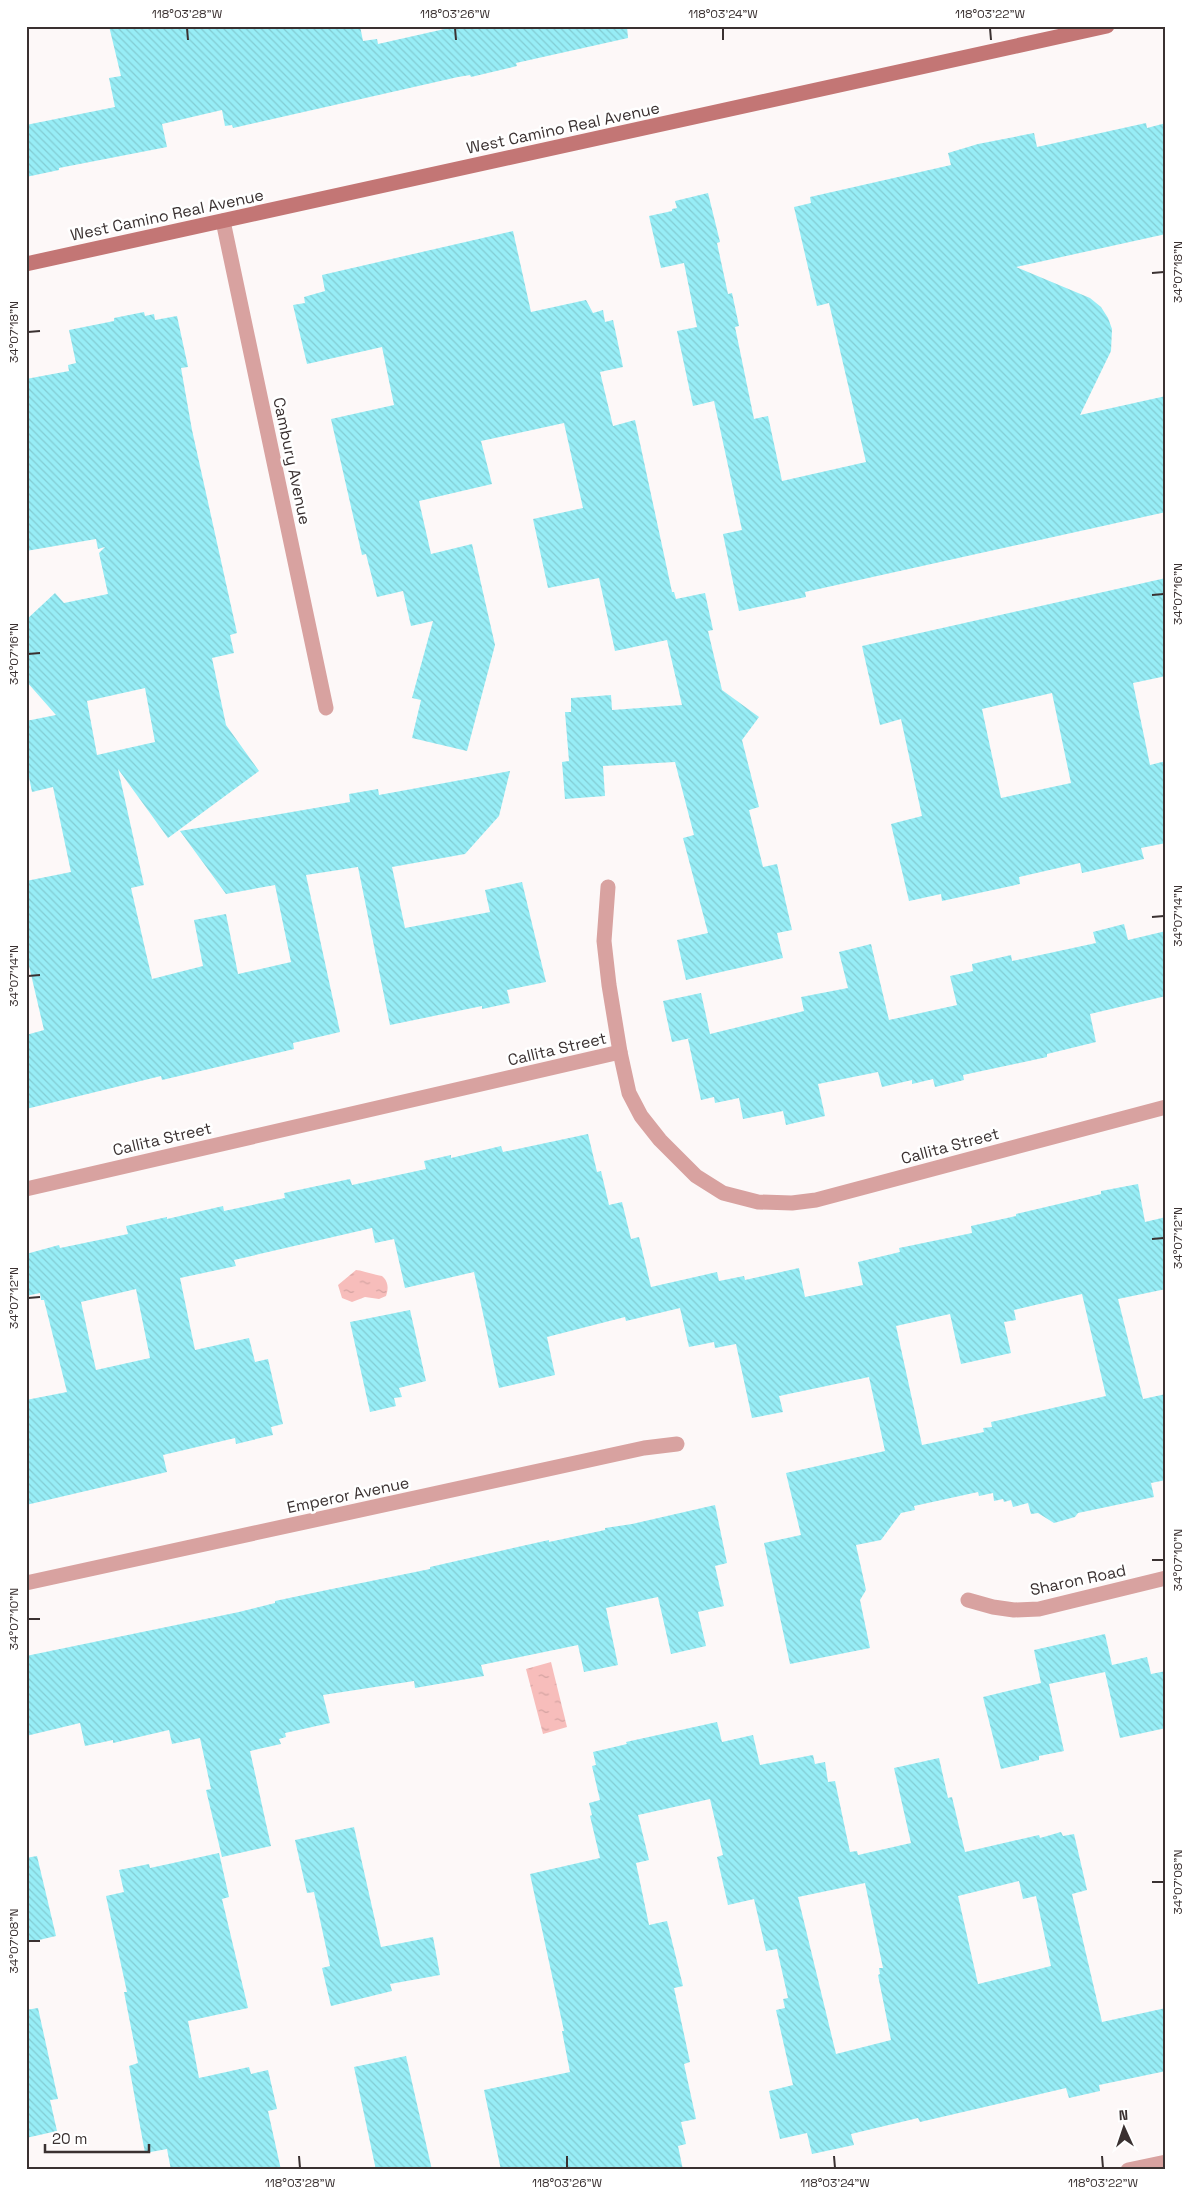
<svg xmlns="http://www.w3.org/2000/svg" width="1192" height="2196" font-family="'Space Grotesk',sans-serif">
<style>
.water{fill:url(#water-ripples)}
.building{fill:url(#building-back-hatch);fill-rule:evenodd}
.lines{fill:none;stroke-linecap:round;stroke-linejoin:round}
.street{stroke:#d8a2a0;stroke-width:15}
.secondary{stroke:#c37675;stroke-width:15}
.ticks{fill:none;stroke:#3a3131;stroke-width:2}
.labels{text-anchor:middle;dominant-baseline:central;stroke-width:5;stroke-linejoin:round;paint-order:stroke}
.street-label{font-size:16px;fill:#3a3131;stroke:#fff}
.neatline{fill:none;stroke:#3a3131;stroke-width:2}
.ticks-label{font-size:12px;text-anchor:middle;fill:#3a3131}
</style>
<defs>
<pattern id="water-ripples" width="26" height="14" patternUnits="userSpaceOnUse" patternTransform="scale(1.25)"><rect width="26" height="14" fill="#f7bdbb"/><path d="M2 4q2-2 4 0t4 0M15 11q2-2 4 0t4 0" fill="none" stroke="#d4a3a1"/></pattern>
<pattern id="building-back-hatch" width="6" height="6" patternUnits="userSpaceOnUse" patternTransform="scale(1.25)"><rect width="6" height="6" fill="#97edf6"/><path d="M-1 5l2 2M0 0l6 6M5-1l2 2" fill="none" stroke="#83ccd3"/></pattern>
</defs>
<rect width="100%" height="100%" fill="#fdf8f8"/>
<g class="water">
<path d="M356,1270C360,1270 376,1275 382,1276C388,1281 389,1288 386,1296L379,1299L365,1297L352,1302L342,1298L338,1285Z"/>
<polygon points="551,1662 567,1727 543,1734 526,1669"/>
</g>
<g class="building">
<polygon points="109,26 360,26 363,41 377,39 378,44 458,26 627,26 628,38 516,63 517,66 471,77 470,75 458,77 233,128 232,125 225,126 222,110 162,124 167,147 59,168 59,170 26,177 26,125 115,107 109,78 121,76"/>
<polygon points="1146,123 1147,128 1166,123 1166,234 1016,267 1090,298 1101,307 1108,318 1112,329 1111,351 1080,415 1166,396 1166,512 805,592 806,597 739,611 723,534 742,530 714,401 693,406 677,331 697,327 684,263 661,268 649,216 672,211 672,209 677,208 675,201 708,193 720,242 717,243 728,294 732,293 739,326 735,327 754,419 768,416 782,481 866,462 829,303 817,306 794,207 811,203 810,197 951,165 948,153 978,144 1034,133 1037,147"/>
<polygon points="513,231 531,312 586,300 593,313 603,310 605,322 613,320 623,367 600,372 613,426 635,420 672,592 674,592 676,599 705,593 713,630 708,631 722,690 759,717 742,740 759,807 749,810 763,867 777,864 792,930 777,933 783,958 686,980 677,940 708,933 683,838 694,835 675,762 603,766 605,796 565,799 562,762 569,761 565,712 571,712 571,698 611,695 612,710 682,705 667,640 615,651 599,578 548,588 533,519 583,508 564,423 481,441 492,484 419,501 431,554 472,544 495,645 467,751 412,738 421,700 412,698 433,621 411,626 403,591 377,597 366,554 362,555 331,419 394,405 382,347 307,364 293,305 305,303 304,297 325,291 322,275"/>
<path d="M144,312L145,316L154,314L155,320L177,316L188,367L181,368L192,430L237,633L230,635L234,653L212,658L226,725L259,771L168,838L118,769L144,885L131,888L152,979L203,966L194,920L226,914L238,974L291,962L275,885L226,894L180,831L350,802L349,794L378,789L379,795L510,771L499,816L465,854L392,867L405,928L490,912L485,890L522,882L546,982L507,990L510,1003L482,1009V1006L390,1025L358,867L306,875L340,1032L293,1043L294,1049L162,1080L161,1076L26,1109V1035L44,1030L26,953V881L71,872L53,787L32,792L26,762V721L56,715L26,681V620L55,593L64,603L108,594L99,553L105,547L98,549L96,539L26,551V379L69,371L68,365L76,363L69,330L114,321V318ZM145,688L155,742L97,755L87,701Z"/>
<path d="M1166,578V676L1133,683L1150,765L1166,761V843L1141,848L1144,859L1082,873L1080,863L1019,877L1020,884L942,901L941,894L909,901L891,824L922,816L901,719L880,725L862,646ZM1052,693L1071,783L1001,798L982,709Z"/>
<polygon points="1124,924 1128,940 1166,931 1166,996 1090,1014 1096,1042 1047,1054 1047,1057 963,1075 964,1080 935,1087 933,1079 912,1084 912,1080 882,1087 878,1072 818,1084 825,1116 786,1125 783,1111 743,1119 739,1098 715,1103 714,1097 701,1100 688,1039 691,1038 672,1042 663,1001 701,993 710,1034 804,1011 801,997 848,988 839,952 871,944 889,1020 957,1005 950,976 973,971 972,964 1011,955 1012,961 1096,943 1093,932"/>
<path d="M588,1134L597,1172L601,1171L609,1205L622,1202L631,1239L639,1237L651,1287L717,1272L719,1281L744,1276L745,1280L799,1268L805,1297L863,1285L858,1262L900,1252L899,1248L972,1233L971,1226L1016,1216V1214L1101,1194V1191L1138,1184L1145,1222L1166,1217V1289L1118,1299L1143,1399L1166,1394V1480L1151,1483L1154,1497L1078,1513L1075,1517L1054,1523L1038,1513L1031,1514L1028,1503L1013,1507L1011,1500L1004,1502L1003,1499L994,1501L993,1493L979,1496L978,1492L914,1506L915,1510L901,1513L881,1540L856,1545L866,1590L860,1600L870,1648L790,1664L764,1543L801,1535L786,1473L885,1451L869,1377L779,1396L783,1412L752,1418L736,1344L715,1348L714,1342L689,1347L680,1308L626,1321L625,1317L547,1337L555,1375L499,1388L474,1272L405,1288L394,1239L375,1243L372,1228L234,1260L236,1266L180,1278L195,1350L249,1338L255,1362L268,1359L283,1424L271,1427L273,1435L236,1444L235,1438L163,1455L167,1472L26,1505V1400L67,1392L44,1300H41L40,1293L26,1296V1254L59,1245L60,1248L128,1234L126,1226L167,1217V1219L223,1206L224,1211L285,1198L284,1193L350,1179L352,1185L426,1169L424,1161L451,1155V1158L501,1146L503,1152ZM136,1289L150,1358L96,1370L81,1302ZM1082,1294L1106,1396L991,1422L992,1427L983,1428L984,1432L922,1445L896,1326L950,1314L961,1364L1011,1353L1004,1322L1016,1320L1014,1310Z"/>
<polygon points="410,1310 426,1381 399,1388 402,1397 394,1398 396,1406 370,1412 350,1322"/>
<polygon points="715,1505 727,1563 715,1566 724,1606 698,1612 706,1646 671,1654 658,1597 606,1608 618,1665 584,1672 578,1645 481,1665 484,1676 415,1688 414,1681 323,1695 330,1723 285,1733 286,1737 279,1739 281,1744 250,1751 271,1846 222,1857 206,1790 211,1789 200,1738 172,1744 169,1730 113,1743 113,1740 85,1746 80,1723 26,1736 26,1656 239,1612 275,1603 275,1601 327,1590 430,1569 430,1567 513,1548 549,1540 549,1542 605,1530 605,1528 632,1524"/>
<polygon points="1105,1634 1112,1665 1147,1657 1151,1674 1166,1671 1166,1728 1120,1738 1105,1672 1049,1684 1064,1751 1039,1756 1039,1760 1001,1769 983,1697 1041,1683 1034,1650"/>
<path d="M717,1722L722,1742L753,1735L760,1765L813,1755L815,1764L825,1762L828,1782L835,1781L850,1852L857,1851L858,1855L911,1843L894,1768L939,1758L948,1798L952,1797L965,1852L1039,1835L1040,1838L1061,1832L1063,1836L1074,1834L1087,1890L1072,1894L1102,2022L1166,2008V2071L1099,2085L1100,2091L1069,2098L1066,2088L920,2122L918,2118L851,2134L854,2145L812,2154L807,2133L780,2139L769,2091L793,2085L776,2010L785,2008L783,1999L788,1998L777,1949L766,1951L754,1899L728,1905L717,1857L723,1855L710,1799L638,1815L649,1860L636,1863L649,1925L667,1921L683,1986L674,1988L690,2062L684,2064L696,2119L681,2122L686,2144L678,2146L683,2170H501L484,2090L570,2072L562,2031H564L530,1874L600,1858L590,1816L592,1815L589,1803L600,1800L592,1766L596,1765L593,1752L627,1744L626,1742ZM1019,1881L1023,1899L1036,1896L1051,1966L978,1984L958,1896ZM865,1883L883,1968H879L880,1974L878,1975L891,2040L836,2054L798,1897Z"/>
<polygon points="354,1827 381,1947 433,1937 440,1975 390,1984 392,1991 331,2006 322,1968 330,1966 314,1892 307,1893 295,1840"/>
<polygon points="219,1853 229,1897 222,1899 248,2008 188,2021 199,2078 249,2067 251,2074 268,2070 277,2109 268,2111 281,2170 171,2170 167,2149 145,2153 129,2066 138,2063 124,1992 127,1992 106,1896 124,1892 119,1870 149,1864 150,1868"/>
<polygon points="37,1856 56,1936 26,1943 26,1858"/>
<polygon points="38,2008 58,2099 50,2100 57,2131 26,2138 26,2010"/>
<polygon points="406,2056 432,2170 376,2170 354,2067"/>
</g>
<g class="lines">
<g class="street">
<polyline points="223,221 326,708"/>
<polyline points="608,887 604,941 609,985 620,1052 629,1093 641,1116 660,1140 696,1176 723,1193 758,1202 792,1203 816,1200 1166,1107"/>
<polyline points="26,1189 620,1052"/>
<polyline points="26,1583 644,1448 677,1444"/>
<polyline points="968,1600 993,1607 1014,1610 1039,1609 1166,1578"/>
<polyline points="1128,2170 1166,2162"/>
</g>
<polyline class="secondary" points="26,264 1107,26"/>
</g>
<path class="ticks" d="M187,28L188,40M455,28L456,40M723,28V40M990,28L991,40M1152,273L1164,272M28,332L40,331M1152,595L1164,594M28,654L40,653M1152,917L1164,916M28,976L40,975M1152,1239L1164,1238M28,1298L40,1297M1152,1560H1164M28,1619H40M1152,1882H1164M28,1941H40M299,2156L300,2168M567,2156V2168M834,2156L835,2168M1102,2156L1103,2168"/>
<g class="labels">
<g class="street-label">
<text transform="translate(563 128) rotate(-12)">West Camino Real Avenue</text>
<text transform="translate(167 215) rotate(-12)">West Camino Real Avenue</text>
<text transform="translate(292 461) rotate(78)">Cambury Avenue</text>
<text transform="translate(557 1049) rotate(-13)">Callita Street</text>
<text transform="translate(162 1139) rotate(-13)">Callita Street</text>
<text transform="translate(950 1146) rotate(-15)">Callita Street</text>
<text transform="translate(348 1495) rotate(-12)">Emperor Avenue</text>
<text transform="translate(1078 1580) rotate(-12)">Sharon Road</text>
</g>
</g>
<rect width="1192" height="2196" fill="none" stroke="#ffffff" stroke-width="55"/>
<g transform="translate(1124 2128) rotate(357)" stroke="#ffffff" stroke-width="4" paint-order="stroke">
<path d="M0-4L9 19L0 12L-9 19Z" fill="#3a3131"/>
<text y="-8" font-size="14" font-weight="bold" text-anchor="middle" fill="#3a3131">N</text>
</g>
<path d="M45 2144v8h104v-8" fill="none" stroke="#3a3131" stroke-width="2.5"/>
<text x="52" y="2144" font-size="15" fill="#3a3131" stroke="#ffffff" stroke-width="4" paint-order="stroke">20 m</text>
<rect x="28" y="28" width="1136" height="2140" class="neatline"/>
<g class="ticks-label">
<text x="187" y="18">118°03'28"W</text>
<text x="455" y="18">118°03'26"W</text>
<text x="723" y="18">118°03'24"W</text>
<text x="990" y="18">118°03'22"W</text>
<text transform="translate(1178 272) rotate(-90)" y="4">34°07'18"N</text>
<text transform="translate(14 332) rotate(-90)" y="4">34°07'18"N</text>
<text transform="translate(1178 594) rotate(-90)" y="4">34°07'16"N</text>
<text transform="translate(14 654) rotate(-90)" y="4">34°07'16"N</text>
<text transform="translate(1178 916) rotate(-90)" y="4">34°07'14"N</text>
<text transform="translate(14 976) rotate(-90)" y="4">34°07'14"N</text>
<text transform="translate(1178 1238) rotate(-90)" y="4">34°07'12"N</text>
<text transform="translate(14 1298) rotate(-90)" y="4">34°07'12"N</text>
<text transform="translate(1178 1560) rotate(-90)" y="4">34°07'10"N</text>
<text transform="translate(14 1619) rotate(-90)" y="4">34°07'10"N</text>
<text transform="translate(1178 1882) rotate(-90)" y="4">34°07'08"N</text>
<text transform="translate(14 1941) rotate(-90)" y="4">34°07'08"N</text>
<text x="300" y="2187">118°03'28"W</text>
<text x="567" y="2187">118°03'26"W</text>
<text x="835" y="2187">118°03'24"W</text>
<text x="1103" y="2187">118°03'22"W</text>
</g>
</svg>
